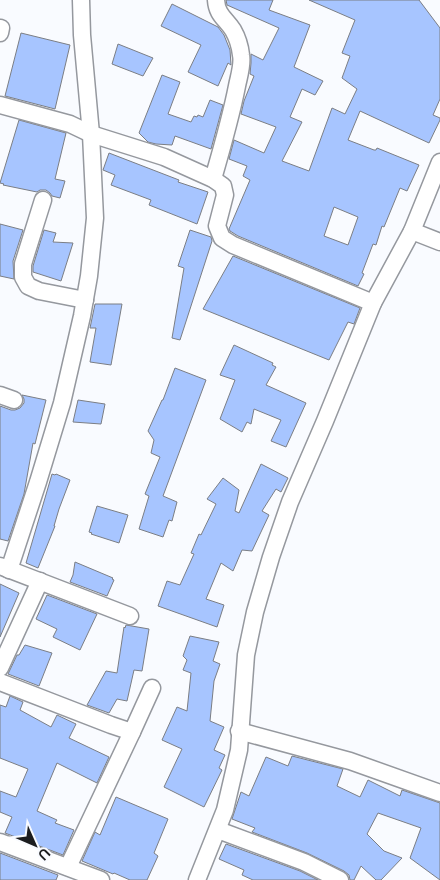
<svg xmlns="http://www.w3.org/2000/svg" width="440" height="880" font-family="Lato,sans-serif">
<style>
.building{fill:#a7c5ff;stroke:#7b7e84;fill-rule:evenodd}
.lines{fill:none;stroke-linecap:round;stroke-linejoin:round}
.minor-casing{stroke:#95989e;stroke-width:19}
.minor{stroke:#fff;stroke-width:16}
</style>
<rect width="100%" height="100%" fill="#f9fbff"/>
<g class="building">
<path d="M226,0H273L269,10L310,25L294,67L323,81L315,95L302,89L290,117L302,122L282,161L309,171L332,108L345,114L357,89L342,78L350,56L342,53L355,20L309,0H419L440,28V99L433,115L440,118V120L429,143L360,111L348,140L374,150H376L377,148L419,165L407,191L400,188L384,227L382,226L376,245L373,244L362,273L364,274L358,286L238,236L230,231L229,229L250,180L243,176L247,166L229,159L234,140L264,153L276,127L241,114L244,101L254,76L250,74L251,63V54L263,60L279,28L227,5ZM334,207L358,217L348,245L324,236Z"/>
<polygon points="172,4 218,27 224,35 230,50 231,65 228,63 218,86 188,72 201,45 161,26"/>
<polygon points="21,33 70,45 55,109 5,96"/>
<polygon points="118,44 153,58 143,76 112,64"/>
<polygon points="162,75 180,82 168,114 191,122 194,116 197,117 198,115 203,117 210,100 223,105 211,149 175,136 172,145 156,144 148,142 139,133"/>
<polygon points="19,120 66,133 55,179 65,181 60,198 52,196 50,193 46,190 40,190 37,192 3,185 4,184 0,183"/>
<polygon points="109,153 179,180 178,182 208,192 197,224 149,205 151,200 111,185 115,175 103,170"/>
<polygon points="0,224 23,230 13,261 14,279 0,276"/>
<polygon points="44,230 56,233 53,242 73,243 61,281 33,272 33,266"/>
<polygon points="190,230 211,237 212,241 180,340 172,338 184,268 178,266"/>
<polygon points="233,256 360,308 354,324 348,322 329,360 203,309"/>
<polygon points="95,304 122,304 111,365 90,362 96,328 90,328"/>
<polygon points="234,345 273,363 272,365 276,367 266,385 306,403 286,447 271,441 281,420 254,409 251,424 247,422 242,432 220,419 235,380 220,375"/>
<polygon points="175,368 206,380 163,496 177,502 172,521 169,520 163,537 139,529 149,496 145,494 160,457 151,453 154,440 148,431 162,400 163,400"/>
<polygon points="22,395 46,400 35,444 33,443 24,494 8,541 0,539 0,406 11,410 15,410 20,408 24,403 24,399"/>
<polygon points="78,400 105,404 101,424 73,422"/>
<polygon points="261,464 288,478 281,492 276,489 262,511 269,515 252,551 242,550 233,571 221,563 206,599 224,605 217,627 158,606 167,581 180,585 194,554 191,553 199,534 201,535 216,504 207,499 223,478 239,490 235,511 239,513"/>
<polygon points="52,474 55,475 56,474 70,480 59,509 54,526 55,526 38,568 26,563"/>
<polygon points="97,506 128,515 119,543 91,534 92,533 89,532"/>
<polygon points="75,562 113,578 112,579 114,580 107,596 70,582 73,575"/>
<polygon points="0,584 19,593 0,637"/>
<polygon points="47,595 97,614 80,650 53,637 57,629 36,619"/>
<polygon points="126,625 149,629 142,671 134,670 127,701 117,699 109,713 87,705 106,671 117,673 124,627 125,628"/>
<polygon points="190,636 219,642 213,661 220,664 214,681 210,721 224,727 214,750 225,755 219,768 222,770 204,807 164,787 182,749 162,740 177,707 187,711 191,673 183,670 187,660 183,656"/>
<polygon points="25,645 52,653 39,686 8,674 17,655 19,655"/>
<polygon points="10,696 23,702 20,710 51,727 57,715 76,724 69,738 109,757 97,783 57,763 37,811 57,820 55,823 74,830 63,855 5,833 12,817 0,812 0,791 16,797 28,769 0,758 0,705 6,707"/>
<polygon points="292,756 343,769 337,786 360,797 368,780 400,796 402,790 440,803 440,880 410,858 421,828 378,813 367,834 384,851 402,858 381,880 376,880 361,866 354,880 350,880 349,875 344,871 307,853 252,832 255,828 232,819 241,792 249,796 266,757 288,766"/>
<polygon points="116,797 168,819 154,853 158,856 147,880 130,880 114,873 113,874 82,861 95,832 100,835"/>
<polygon points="226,844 300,871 318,880 253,880 242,875 244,870 219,859"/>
<polygon points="0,853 58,875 56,880 0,880"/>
</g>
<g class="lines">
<defs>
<g id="minor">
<polyline points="0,33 1,28"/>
<polyline points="0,105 70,124 91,134 164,157 213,179 223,186 225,195 217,226 222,238 233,245 373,303"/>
<path d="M213,179C222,148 231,117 237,86C239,76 243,64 241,55C240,46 237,37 233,30C225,18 217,15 216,0"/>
<polyline points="43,200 23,264 23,277 28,286 39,291 85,300"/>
<polyline points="412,231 440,242"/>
<polyline points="0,395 14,400"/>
<polyline points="0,566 130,616"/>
<polyline points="9,570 38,482 62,403 82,316 89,276 95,218 91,134 82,35 81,0"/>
<polyline points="0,668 40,581"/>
<polyline points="0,682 111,725 132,732 152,688"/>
<polyline points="239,731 350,761 440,793"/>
<polyline points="218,830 304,862 340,880"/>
<polyline points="0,842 101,880"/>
<polyline points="68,867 132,732"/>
<polyline points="197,880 225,810 239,750 246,655 255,612 271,557 290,502 325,421 373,303 412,231 440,162"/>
</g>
</defs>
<use href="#minor" class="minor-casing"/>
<use href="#minor" class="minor"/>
</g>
<g transform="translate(35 845) rotate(135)" stroke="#f9fbff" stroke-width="4" paint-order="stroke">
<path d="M0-4L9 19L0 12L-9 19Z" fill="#1c1d1f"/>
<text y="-8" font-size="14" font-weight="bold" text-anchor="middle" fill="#1c1d1f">U</text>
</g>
</svg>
